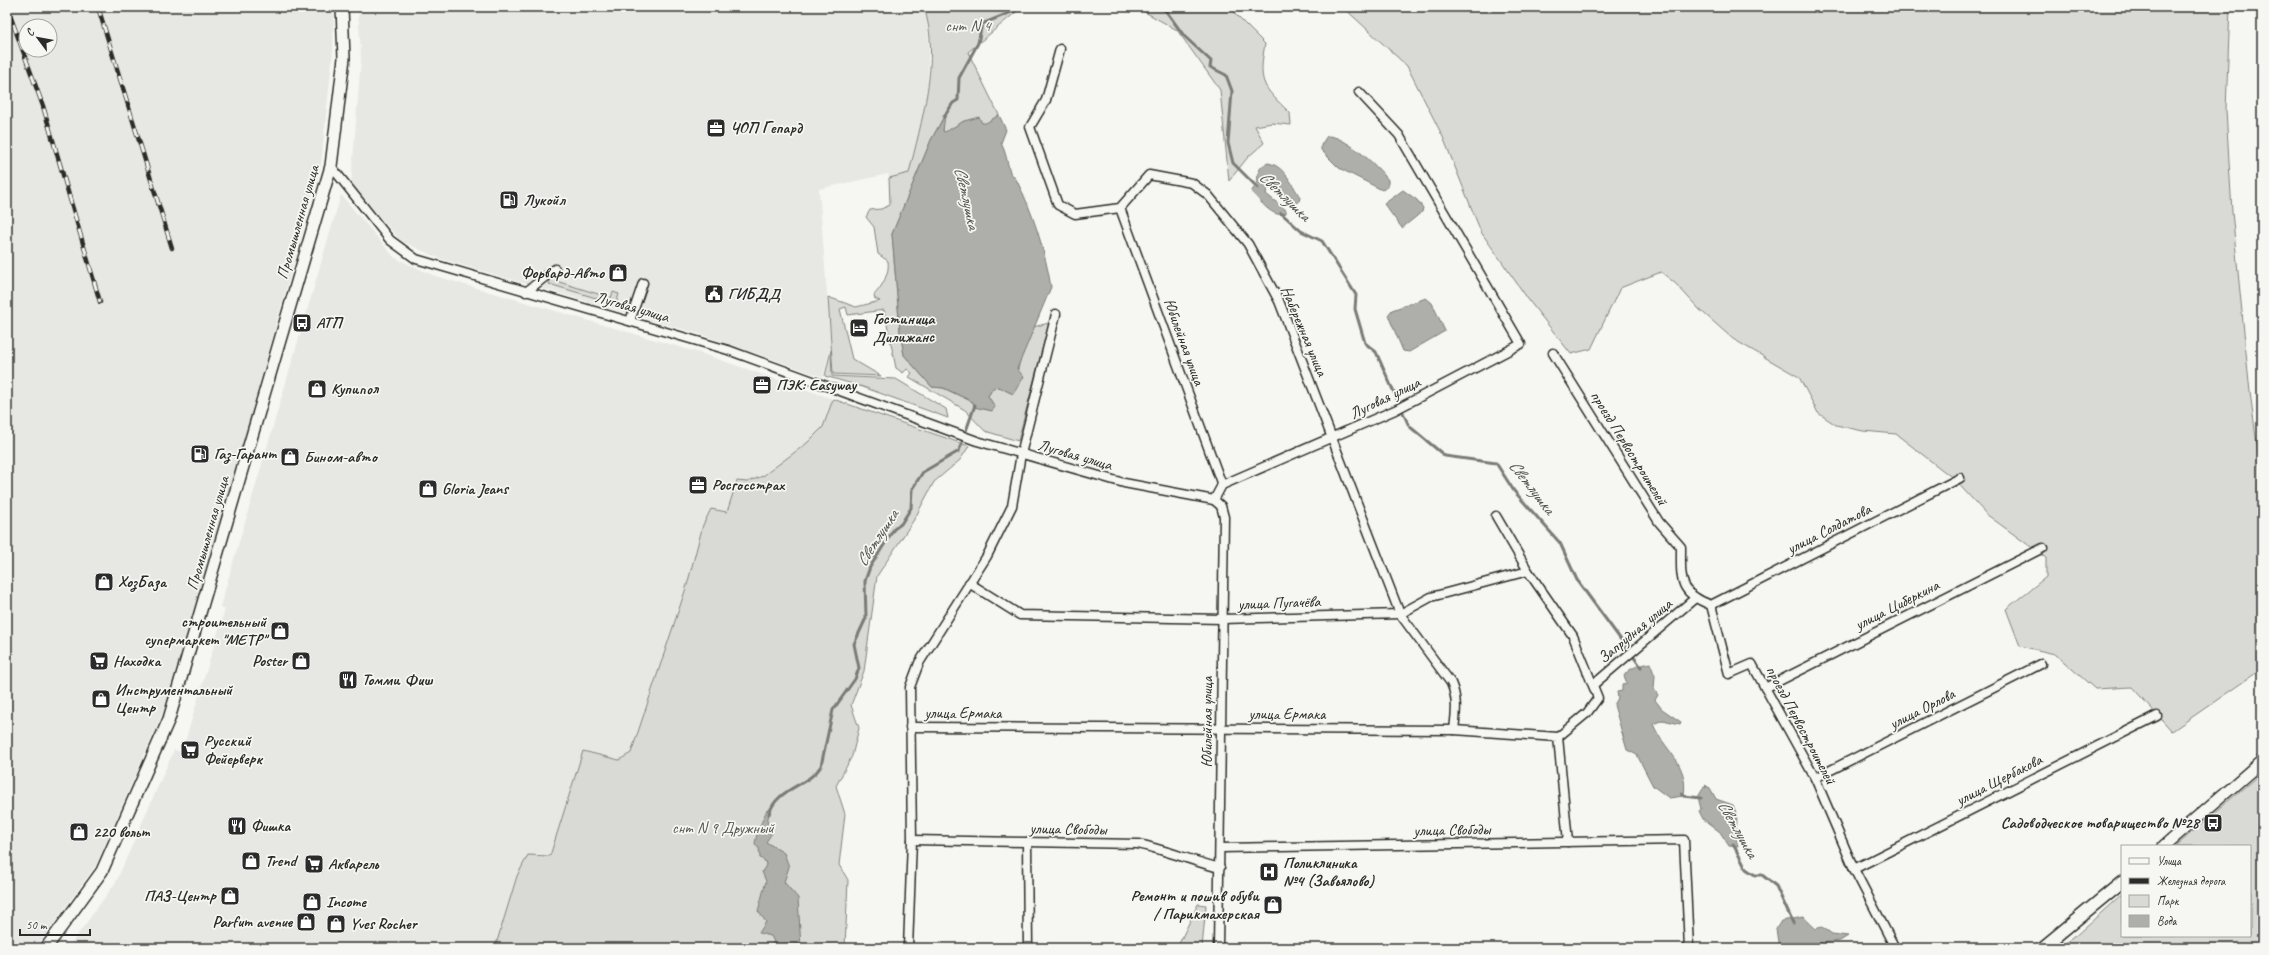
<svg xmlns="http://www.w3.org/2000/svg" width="2269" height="955" font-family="Caveat,sans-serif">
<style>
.built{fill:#e7e7e3;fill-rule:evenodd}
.green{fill:#d9d9d5;stroke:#828280}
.water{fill:#aeaeab;stroke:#7a7a78}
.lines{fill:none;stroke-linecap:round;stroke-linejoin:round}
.stream{stroke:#7a7a78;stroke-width:3}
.minor-casing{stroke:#2b2b2b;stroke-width:11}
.secondary-casing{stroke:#2b2b2b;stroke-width:14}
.minor{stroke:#f6f6f2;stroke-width:8}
.secondary{stroke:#f6f6f2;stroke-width:11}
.rail-casing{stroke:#2b2b2b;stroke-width:4.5}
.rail{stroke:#f6f6f2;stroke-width:3;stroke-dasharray:9;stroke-linecap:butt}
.labels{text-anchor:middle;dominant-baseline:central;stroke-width:3.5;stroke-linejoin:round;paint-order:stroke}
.park-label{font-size:16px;fill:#565656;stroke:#f6f6f2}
.poi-label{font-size:16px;font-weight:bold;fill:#2b2b2b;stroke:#f6f6f2;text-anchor:start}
.street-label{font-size:16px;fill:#2b2b2b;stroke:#f6f6f2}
.water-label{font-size:17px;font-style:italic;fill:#525251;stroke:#f6f6f2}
</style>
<rect width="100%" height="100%" fill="#f6f6f2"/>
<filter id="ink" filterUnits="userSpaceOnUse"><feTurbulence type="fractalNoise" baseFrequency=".025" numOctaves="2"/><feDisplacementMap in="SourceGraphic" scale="8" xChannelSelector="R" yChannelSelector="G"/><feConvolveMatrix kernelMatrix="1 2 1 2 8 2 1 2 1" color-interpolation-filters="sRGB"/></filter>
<g filter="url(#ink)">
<g class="built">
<path d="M7,7H334L333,51L321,164L229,493L163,712L96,865L36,948H7ZM26,26H50V50H26Z"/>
<polygon points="358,7 924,7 927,17 929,47 927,96 909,174 889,178 888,174 819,189 831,345 823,377 706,336 441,259 401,241 351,185 361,59"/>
<polygon points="341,195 395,258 435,276 700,353 833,399 823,427 807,443 763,476 747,482 727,512 716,509 703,525 687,585 631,753 619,760 583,751 550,856 536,854 517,876 495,948 68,948 116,882 174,750 182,752 225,609 220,607"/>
</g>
<g class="green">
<path d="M924,7H1022L968,52L999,115L986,124L964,121L945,133L943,131V118L931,140L892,234L900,331L904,355L932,387L943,388L973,402L974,407H995L988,396L993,388L999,387L1013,394L1021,355L1033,327L1049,323L1018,441L985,431L965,410L909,377L912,373L907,369L903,373L896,368L884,310L848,315L846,307L840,309L852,359L881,376L833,374L828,297L856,307L880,301L875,299L874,295C882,287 890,273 888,261L878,254L874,227L866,217L870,210L881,209L890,205L889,178L909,173C921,123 941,59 924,7Z"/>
<path d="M1136,7H1235L1234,13L1265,44C1258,83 1262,86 1290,113L1291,125L1272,123L1255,126L1264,143L1248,157L1229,181L1220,90L1177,30Z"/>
<polygon points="1343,7 2230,7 2226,110 2232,212 2250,392 2262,482 2262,672 2259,671 2172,731 2132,687 2095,689 2055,654 2020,646 2006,609 2046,577 2046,558 1986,514 1954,479 1896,434 1863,431 1836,425 1818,413 1799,377 1733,339 1699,309 1676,284 1661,272 1620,288 1591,349 1571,354 1530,302 1481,232 1443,137 1407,66"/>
<polygon points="552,273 557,275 556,281 611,298 613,292 619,294 616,304 549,284"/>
<polygon points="831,350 832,376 896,379 946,409 948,418 863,387 825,376"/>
<polygon points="833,399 969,446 960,460 934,482 915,518 877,576 864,671 851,705 859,728 852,756 836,786 845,814 839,865 848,880 845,948 495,948 517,876 528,855 550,856 583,751 619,760 631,753 687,585 703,525 711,509 727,512 737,481 747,482 763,476 807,443 823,427"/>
<polygon points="2262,772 2262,948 2056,948 2072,939 2122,894 2122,936 2250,936 2250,846 2176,846"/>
<polygon points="1198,904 1206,905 1202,948 1177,948"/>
</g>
<g class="water">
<path d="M945,115L943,131L945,132L964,121L979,117L982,123H986L999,115L1006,130L1001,143C1006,152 1007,162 1010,172C1012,175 1014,177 1016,179C1033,212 1045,251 1051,287L1017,369L1024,377L1013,394L999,387L993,388L988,396L995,407L992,411L974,407L973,402L944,388L932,387L904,355L900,331L892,234L931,140Z"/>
<path d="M1327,136C1344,135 1378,166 1388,180V187L1382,190L1339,168L1321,150V145Z"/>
<path d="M1268,163C1285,166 1292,185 1300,197L1299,202C1290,206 1281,192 1274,186L1267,189L1266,194L1286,210V213C1273,220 1260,200 1251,192L1257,184C1257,175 1258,166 1268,163Z"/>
<polygon points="1403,190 1417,200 1423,208 1422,212 1402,228 1384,204"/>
<polygon points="1426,298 1432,303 1445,331 1409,352 1403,351 1388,315 1392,310"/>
<path d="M1650,663L1655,676L1654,689L1658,695L1655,700L1662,709L1681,722L1680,724L1663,720L1653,724C1664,751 1689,762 1684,796L1669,798L1653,786L1637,755L1627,750L1614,705L1618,698L1617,692L1622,691V684L1627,683L1624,676C1629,667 1641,665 1650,663Z"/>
<path d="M1705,785L1710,788L1716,799L1733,805C1741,820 1733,831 1738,847L1729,846L1720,832L1703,819L1699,811L1701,809L1698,797L1704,787L1706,788Z"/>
<path d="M767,810L769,811L767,826L772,833L766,842L784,853L789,867L784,882L798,898L801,948H770L774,942L771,936L759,933L766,922L758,911L766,881L762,872L766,865L765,861L760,858L759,848L755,845C755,837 763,818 767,810Z"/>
<polygon points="1804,917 1815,929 1822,927 1832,934 1848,936 1840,941 1820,943 1818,948 1779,948 1776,929 1781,921"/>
</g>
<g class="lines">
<g class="stream">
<polyline points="1160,7 1166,11 1184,36 1211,61 1210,67 1226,75 1232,91 1228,143 1233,163 1258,188"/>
<polyline points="944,117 953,103 958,100 959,78 978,43 982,24 1024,7"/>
<polyline points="1281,213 1301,231 1322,241 1356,295 1355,309 1365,343 1376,352 1409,426 1445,456 1496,463 1514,491 1560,543 1577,580 1641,667"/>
<polyline points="1682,794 1684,796 1701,798"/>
<path d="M769,814C776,788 809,786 821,766L833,710L855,679L859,668L854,644L866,618L865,581L870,567L894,529L901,524L911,508L912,489L923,472L959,451L975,405"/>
<polyline points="1733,844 1746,869 1755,875 1762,875 1776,886 1793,923"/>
</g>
<defs>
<g id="minor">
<path d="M1060,49L1046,100L1030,127L1058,205L1075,214L1120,208L1149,175L1192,183L1208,195L1248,244L1279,301L1400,614L1451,683C1458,699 1456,713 1454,730"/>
<polyline points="331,166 390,240 416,259 728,350 977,441 1124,483 1214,500"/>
<polyline points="1120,208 1222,485"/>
<polyline points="526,292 555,269"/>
<polyline points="630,321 643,283"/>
<path d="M1553,353L1659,522L1681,547C1681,579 1678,593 1711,605L1729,674L1752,664L1815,778L1854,869L1895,948"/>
<polyline points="1214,500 1222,485 1395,410 1521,344 1399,135 1359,92"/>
<polyline points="1214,500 1221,506 1224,517 1218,948"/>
<polyline points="1528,571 1573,636 1598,698 1587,713 1558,737"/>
<polyline points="969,583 1020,615 1222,619 1400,614 1431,597 1528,571 1496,516"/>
<polyline points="1711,605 1960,478"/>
<polyline points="1593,685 1694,599"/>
<polyline points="1765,688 2043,548"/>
<polyline points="910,727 1454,730 1558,737 1568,842"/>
<polyline points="1815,778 2041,664"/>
<path d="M912,840L1138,844C1166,850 1192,861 1220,868"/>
<polyline points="1027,842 1028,948"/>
<polyline points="1221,848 1684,840 1689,948"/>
<polyline points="1854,869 2157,716"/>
<polyline points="908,948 912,840 910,687 919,663 987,556 1012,506 1021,454 1056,314"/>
</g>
<g id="secondary">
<polyline points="2164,846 2262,761"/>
<polyline points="46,948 102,871 169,719 331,166 344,58 342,7"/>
<polyline points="2042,948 2122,882"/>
</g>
</defs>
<use href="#minor" class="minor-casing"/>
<use href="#secondary" class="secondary-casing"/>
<use href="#minor" class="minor"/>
<use href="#secondary" class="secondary"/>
<defs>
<g id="rail">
<polyline points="7,7 43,106 100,302"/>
<polyline points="98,7 172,248"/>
</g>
</defs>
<use href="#rail" class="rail-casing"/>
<use href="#rail" class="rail"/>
</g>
</g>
<defs>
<symbol id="office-square" viewBox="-11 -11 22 22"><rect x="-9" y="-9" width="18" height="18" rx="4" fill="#2b2b2b" stroke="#f6f6f2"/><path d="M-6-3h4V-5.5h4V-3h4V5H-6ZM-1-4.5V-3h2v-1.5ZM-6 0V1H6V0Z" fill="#fff"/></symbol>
<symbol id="fuel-square" viewBox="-11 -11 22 22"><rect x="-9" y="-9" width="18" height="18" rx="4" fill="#2b2b2b" stroke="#f6f6f2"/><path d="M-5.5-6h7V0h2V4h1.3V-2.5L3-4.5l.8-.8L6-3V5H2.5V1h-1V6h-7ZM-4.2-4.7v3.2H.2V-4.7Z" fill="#fff"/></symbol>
<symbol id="shop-square" viewBox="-11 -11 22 22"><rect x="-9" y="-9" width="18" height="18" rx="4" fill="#2b2b2b" stroke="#f6f6f2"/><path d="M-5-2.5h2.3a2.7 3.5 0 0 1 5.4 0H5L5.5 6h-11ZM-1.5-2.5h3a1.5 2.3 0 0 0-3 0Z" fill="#fff"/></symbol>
<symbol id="civic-square" viewBox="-11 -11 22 22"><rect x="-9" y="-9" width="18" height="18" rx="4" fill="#2b2b2b" stroke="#f6f6f2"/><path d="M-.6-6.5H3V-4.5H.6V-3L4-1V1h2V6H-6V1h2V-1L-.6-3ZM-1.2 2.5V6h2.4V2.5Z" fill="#fff"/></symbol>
<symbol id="bus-square" viewBox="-11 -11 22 22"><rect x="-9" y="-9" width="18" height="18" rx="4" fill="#2b2b2b" stroke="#f6f6f2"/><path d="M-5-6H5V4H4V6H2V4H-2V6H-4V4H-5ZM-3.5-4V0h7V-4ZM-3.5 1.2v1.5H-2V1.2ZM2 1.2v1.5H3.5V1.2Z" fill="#fff"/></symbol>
<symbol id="hotel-square" viewBox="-11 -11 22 22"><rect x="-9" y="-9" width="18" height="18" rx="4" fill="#2b2b2b" stroke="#f6f6f2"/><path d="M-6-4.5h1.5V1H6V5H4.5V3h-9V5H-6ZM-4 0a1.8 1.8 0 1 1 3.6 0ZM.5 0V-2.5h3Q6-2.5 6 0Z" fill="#fff"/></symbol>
<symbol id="supermarket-square" viewBox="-11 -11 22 22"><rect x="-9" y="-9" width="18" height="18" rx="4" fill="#2b2b2b" stroke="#f6f6f2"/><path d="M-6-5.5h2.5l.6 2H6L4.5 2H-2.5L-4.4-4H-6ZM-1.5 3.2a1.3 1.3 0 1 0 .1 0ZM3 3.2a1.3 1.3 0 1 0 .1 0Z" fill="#fff"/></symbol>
<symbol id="restaurant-square" viewBox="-11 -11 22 22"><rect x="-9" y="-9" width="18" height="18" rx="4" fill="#2b2b2b" stroke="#f6f6f2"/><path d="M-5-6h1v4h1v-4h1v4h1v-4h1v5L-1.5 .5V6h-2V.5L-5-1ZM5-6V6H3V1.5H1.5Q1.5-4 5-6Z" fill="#fff"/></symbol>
<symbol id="hospital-square" viewBox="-11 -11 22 22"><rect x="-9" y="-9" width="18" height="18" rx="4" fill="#2b2b2b" stroke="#f6f6f2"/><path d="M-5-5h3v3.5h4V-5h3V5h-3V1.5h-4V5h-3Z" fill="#fff"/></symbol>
</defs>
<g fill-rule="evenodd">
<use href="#office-square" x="705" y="117" width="22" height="22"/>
<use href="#fuel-square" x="498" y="189" width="22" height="22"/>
<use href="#shop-square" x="607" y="262" width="22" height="22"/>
<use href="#civic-square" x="703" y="283" width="22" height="22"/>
<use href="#bus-square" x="291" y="312" width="22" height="22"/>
<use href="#hotel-square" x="848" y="317" width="22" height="22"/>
<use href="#office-square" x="751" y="374" width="22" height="22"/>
<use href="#shop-square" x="306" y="378" width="22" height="22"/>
<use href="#fuel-square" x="189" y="443" width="22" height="22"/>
<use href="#shop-square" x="279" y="446" width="22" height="22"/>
<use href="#office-square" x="687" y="474" width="22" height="22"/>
<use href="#shop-square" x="417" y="478" width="22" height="22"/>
<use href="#shop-square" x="93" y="571" width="22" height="22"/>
<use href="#shop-square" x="269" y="620" width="22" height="22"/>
<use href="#supermarket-square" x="88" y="650" width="22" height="22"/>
<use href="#shop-square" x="290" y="650" width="22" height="22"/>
<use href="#restaurant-square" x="337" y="669" width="22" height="22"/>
<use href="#shop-square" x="90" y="688" width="22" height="22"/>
<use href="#supermarket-square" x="179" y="739" width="22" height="22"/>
<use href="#bus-square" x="2202" y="812" width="22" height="22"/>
<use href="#restaurant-square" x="226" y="815" width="22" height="22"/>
<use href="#shop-square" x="68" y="821" width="22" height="22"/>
<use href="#shop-square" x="240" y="850" width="22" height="22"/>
<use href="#supermarket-square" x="303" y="853" width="22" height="22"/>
<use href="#hospital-square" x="1258" y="861" width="22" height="22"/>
<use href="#shop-square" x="219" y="885" width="22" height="22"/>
<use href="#shop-square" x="301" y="891" width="22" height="22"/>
<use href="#shop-square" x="1262" y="894" width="22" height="22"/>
<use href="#shop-square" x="295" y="911" width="22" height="22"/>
<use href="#shop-square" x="325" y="913" width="22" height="22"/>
</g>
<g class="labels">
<g class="park-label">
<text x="968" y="26">снт N 4</text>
<text x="723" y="828">снт N 9 Дружный</text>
</g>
<g class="poi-label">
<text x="730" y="128">ЧОП Гепард</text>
<text x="523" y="200">Лукойл</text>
<text x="604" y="273" text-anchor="end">Форвард-Авто</text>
<text x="728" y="294">ГИБДД</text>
<text x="873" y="319">Гостиница<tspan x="873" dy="18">Дилижанс</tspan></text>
<text x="316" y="323">АТП</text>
<text x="776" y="385">ПЭК: Easyway</text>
<text x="331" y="389">Купипол</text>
<text x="214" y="454">Газ-Гарант</text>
<text x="304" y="457">Бином-авто</text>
<text x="712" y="485">Росгосстрах</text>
<text x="442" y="489">Gloria Jeans</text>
<text x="118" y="582">ХозБаза</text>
<text x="266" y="622" text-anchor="end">строительный<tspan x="266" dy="18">супермаркет "МЕТР"</tspan></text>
<text x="113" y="661">Находка</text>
<text x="287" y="661" text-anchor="end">Poster</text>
<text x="362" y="680">Томми Фиш</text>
<text x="115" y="690">Инструментальный<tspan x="115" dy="18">Центр</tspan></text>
<text x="204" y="741">Русский<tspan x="204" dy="18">Фейерверк</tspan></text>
<text x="2199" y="823" text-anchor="end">Садоводческое товарищество №28</text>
<text x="251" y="826">Фишка</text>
<text x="93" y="832">220 вольт</text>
<text x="265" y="861">Trend</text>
<text x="1283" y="863">Поликлиника<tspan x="1283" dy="18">№4 (Завьялово)</tspan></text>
<text x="328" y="864">Акварель</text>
<text x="216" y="896" text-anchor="end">ПАЗ-Центр</text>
<text x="1259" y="896" text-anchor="end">Ремонт и пошив обуви<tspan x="1259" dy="18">/ Парикмахерская</tspan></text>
<text x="326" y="902">Income</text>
<text x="292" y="922" text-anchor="end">Parfum avenue</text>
<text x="350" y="924">Yves Rocher</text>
</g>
<g class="street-label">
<text transform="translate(298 222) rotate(-74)">Промышленная улица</text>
<text transform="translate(632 307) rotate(16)">Луговая улица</text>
<text transform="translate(1304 331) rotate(67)">Набережная улица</text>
<text transform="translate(1184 342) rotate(70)">Юбилейная улица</text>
<text transform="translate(1385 398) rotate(-26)">Луговая улица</text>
<text transform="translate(1629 448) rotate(58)">проезд Первостроителей</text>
<text transform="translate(1075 455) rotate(16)">Луговая улица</text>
<text transform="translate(1829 529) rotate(-27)">улица Солдатова</text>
<text transform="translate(208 533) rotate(-74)">Промышленная улица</text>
<text transform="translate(1279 603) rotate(-2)">улица Пугачёва</text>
<text transform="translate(1897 605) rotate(-27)">улица Циберкина</text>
<text transform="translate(1635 631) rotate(-40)">Запрудная улица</text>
<text transform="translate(1922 709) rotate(-27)">улица Орлова</text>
<text x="963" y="713">улица Ермака</text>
<text x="1287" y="714">улица Ермака</text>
<text transform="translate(1207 722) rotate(-90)">Юбилейная улица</text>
<text transform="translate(1801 725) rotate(62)">проезд Первостроителей</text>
<text transform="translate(1999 780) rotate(-27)">улица Щербакова</text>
<text transform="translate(1068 829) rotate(1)">улица Свободы</text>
<text transform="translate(1452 830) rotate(-1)">улица Свободы</text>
</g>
<g class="water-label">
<text transform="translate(1285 196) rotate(44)">Светлушка</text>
<text transform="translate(967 198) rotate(77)">Светлушка</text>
<text transform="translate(1532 487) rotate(52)">Светлушка</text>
<text transform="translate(877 538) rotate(-57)">Светлушка</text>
<text transform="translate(1738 829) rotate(60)">Светлушка</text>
</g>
</g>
<rect width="2269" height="955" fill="none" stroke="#f6f6f2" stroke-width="24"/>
<rect x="12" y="12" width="2245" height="931" fill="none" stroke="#2b2b2b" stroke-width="1.5" filter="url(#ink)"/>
<rect x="2121" y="845" width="130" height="92" fill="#f6f6f2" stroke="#a5a5a2"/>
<rect x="2129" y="858" width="20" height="6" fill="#f6f6f2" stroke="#a5a5a2"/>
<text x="2157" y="865" font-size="12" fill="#2b2b2b">Улица</text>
<rect x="2129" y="878" width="20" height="6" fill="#2b2b2b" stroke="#a5a5a2"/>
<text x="2157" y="885" font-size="12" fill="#2b2b2b">Железная дорога</text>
<rect x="2129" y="895" width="20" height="12" fill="#d9d9d5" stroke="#a5a5a2"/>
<text x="2157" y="905" font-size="12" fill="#2b2b2b">Парк</text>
<rect x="2129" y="915" width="20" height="12" fill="#aeaeab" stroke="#a5a5a2"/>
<text x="2157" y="925" font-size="12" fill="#2b2b2b">Вода</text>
<g transform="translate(38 38) rotate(302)"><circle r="19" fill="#f6f6f2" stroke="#a5a5a2"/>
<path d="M0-3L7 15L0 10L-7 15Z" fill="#2b2b2b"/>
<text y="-6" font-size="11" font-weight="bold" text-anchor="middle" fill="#2b2b2b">С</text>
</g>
<path d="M20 929v6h70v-6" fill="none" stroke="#2b2b2b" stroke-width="2"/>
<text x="26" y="929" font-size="12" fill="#2b2b2b" stroke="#f6f6f2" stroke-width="3" paint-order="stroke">50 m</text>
</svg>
